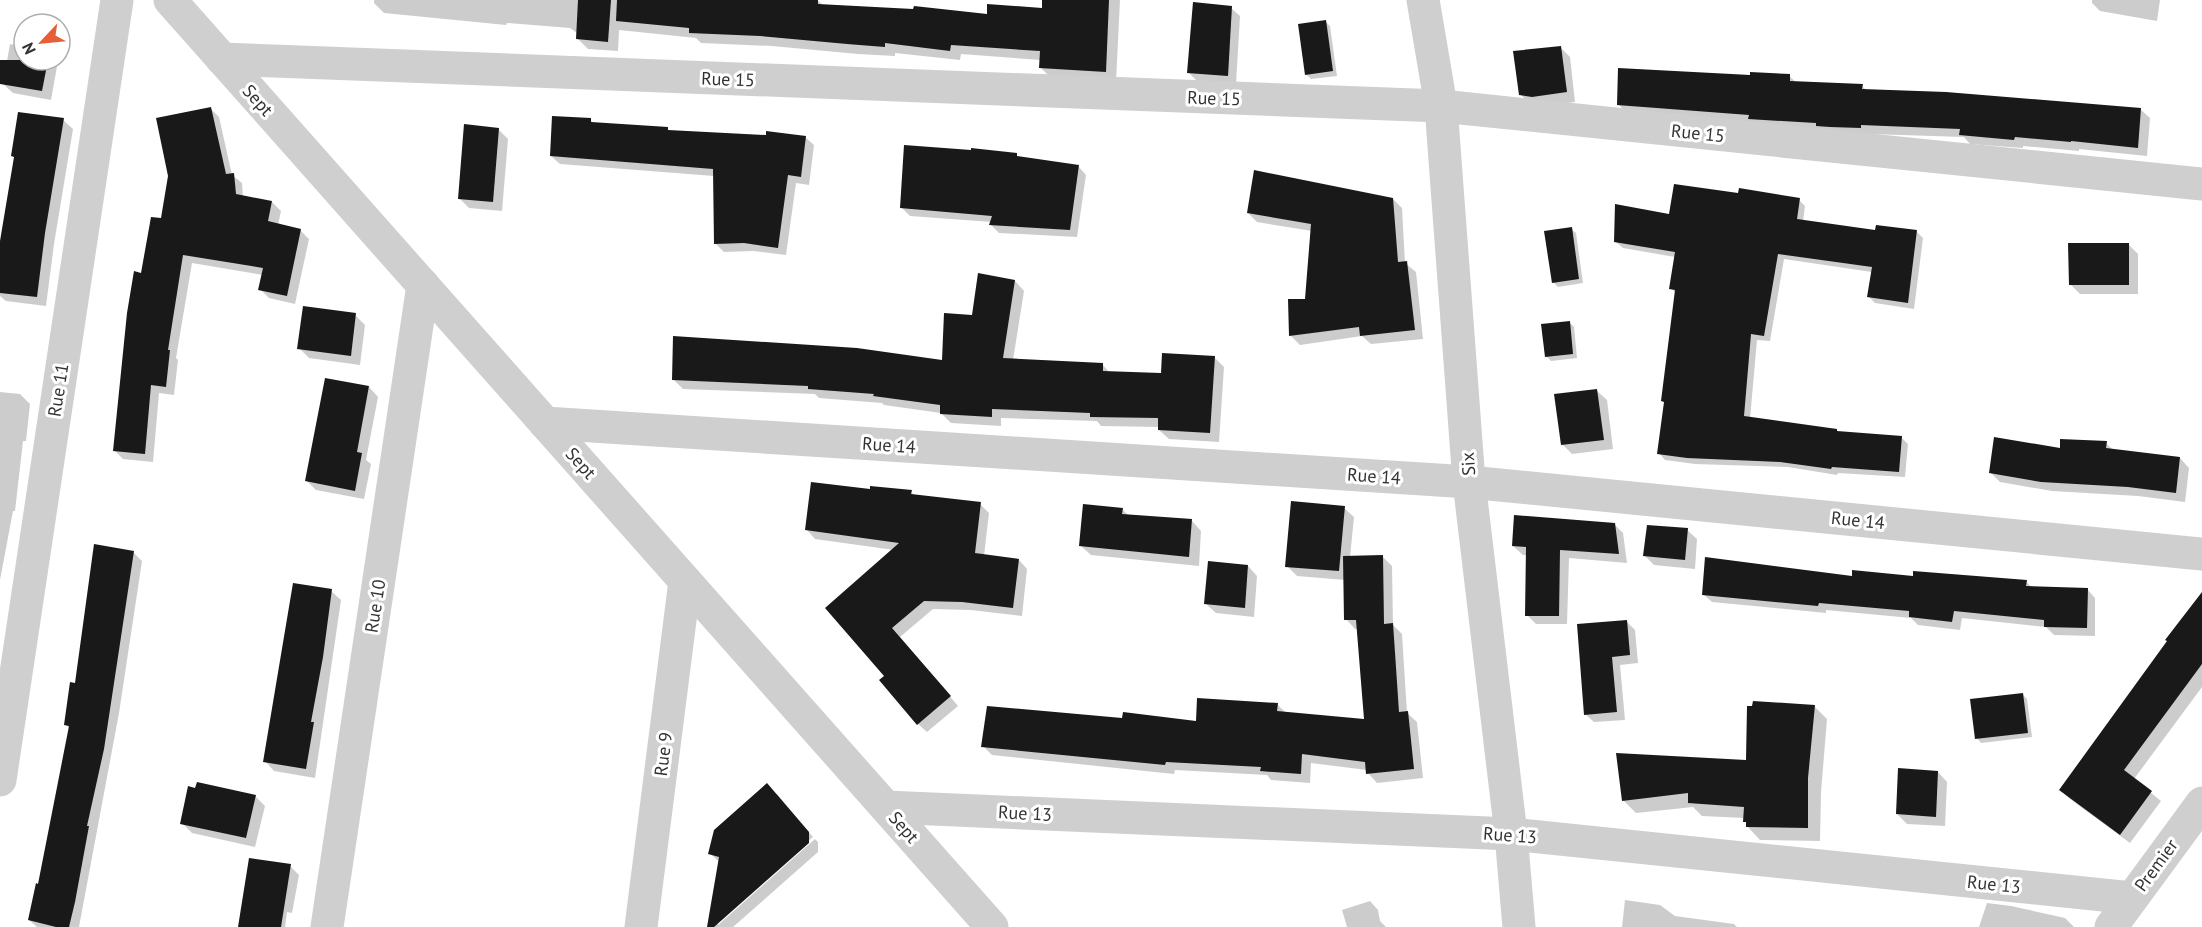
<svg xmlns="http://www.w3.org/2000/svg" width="2202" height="927" font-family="'PT Sans',sans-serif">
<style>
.shadow{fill:#0003}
.building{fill:#191919}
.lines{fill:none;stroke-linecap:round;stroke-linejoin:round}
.minor{stroke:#cfcfcf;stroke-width:33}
.labels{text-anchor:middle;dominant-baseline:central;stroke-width:6;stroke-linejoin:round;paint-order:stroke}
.street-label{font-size:18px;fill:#323232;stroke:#fff}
</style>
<rect width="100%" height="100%" fill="#fff"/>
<g class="shadow">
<polygon points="374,0 817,0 823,5 988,16 1043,9 1044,0 1120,0 1116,82 1051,78 1041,68 1041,60 961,54 960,60 895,53 895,56 858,54 772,46 701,43 696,38 619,30 618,51 588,49 577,38 577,33 570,28 507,23 506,25 384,13 374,3"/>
<polygon points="2092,0 2160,0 2157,21 2100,11 2092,3"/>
<polygon points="1231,8 1240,16 1236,84 1197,81 1189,73"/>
<polygon points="1326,22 1330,26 1337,76 1311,79 1306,74"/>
<polygon points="10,44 24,47 24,60 58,61 51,100 13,93 3,84"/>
<polygon points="1560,47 1570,57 1575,102 1543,106 1530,104 1520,94"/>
<polygon points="1789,76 1797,83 1862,86 1866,90 2140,109 2150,118 2147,156 2079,149 2079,151 2023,146 2023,148 1970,144 1964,137 1870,134 1628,114 1619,105 1751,77"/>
<polygon points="210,108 219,117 232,175 242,183 243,197 272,202 281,211 278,225 300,230 309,239 295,304 269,298 260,289 263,275 192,263 176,358 178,360 174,395 159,393 153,462 123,459 114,450 142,274 162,220"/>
<polygon points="63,120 73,129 54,244 46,306 6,301 0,296 0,258"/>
<polygon points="590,120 595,124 667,129 670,132 805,137 814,145 809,185 796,183 786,255 753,251 724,252 715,243 714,176 560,164 551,156"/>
<polygon points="498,129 508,139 502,211 469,208 459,198"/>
<polygon points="1016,155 1019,158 1078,166 1086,175 1077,237 999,233 991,225 992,222 910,216 902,208"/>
<polygon points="1739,195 1799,200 1805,206 1803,222 1876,232 1917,232 1923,238 1914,309 1875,303 1868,296 1872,272 1784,259 1770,341 1757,340 1750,419 1836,430 1838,432 1901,437 1908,444 1905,477 1838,473 1837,475 1788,467 1695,464 1665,460 1659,453 1676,293 1671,288 1675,257 1623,248 1616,242 1671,216"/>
<polygon points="1393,199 1402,208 1405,263 1416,272 1423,339 1371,344 1362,336 1300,345 1291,336 1306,300 1312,231 1257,222 1248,213"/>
<polygon points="1571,229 1576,233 1583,283 1558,287 1553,282"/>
<polygon points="2128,244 2138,254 2138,294 2080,294 2070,284"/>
<polygon points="1015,281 1024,291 1013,360 1102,364 1110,373 1162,375 1214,357 1224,367 1219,442 1169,439 1159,430 1159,427 1101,426 1097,421 1001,418 1001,426 951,423 941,413 884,405 882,403 819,398 815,394 683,389 673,379 944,362 973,316"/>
<polygon points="355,315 365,325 360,365 309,358 299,348"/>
<polygon points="1569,322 1574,327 1577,358 1551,361 1546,356"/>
<polygon points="369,387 378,397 366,460 371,464 364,499 316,490 306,480"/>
<polygon points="1597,391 1607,400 1613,449 1572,454 1562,444"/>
<polygon points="0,392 20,394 30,404 26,441 23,441 15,511 13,511 0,580"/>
<polygon points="2106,443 2113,450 2180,458 2189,468 2185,502 2138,496 2052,491 2000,482 1990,472 2061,450"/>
<polygon points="871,490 911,492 915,496 980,504 989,513 984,556 1019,560 1027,569 1022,616 971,610 933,609 900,637 958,706 927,732 918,724 886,676 894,550 815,539 807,530"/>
<polygon points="1344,508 1354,517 1350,557 1383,557 1392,566 1393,625 1402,634 1407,713 1417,722 1423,778 1377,783 1368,773 1367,770 1311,763 1310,783 1271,780 1267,775 1175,770 1174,774 992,755 983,746 1123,719 1197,722 1277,704 1286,713 1366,721 1358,629 1355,629 1346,619 1345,580 1297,576 1287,566"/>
<polygon points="1122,509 1129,516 1192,521 1201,531 1199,566 1091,555 1081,546"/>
<polygon points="1614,524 1623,533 1627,563 1569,558 1567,624 1536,624 1527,615 1528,555 1523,555 1513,546"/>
<polygon points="1687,530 1697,539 1695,569 1654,565 1645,556"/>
<polygon points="133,552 142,561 119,713 79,927 37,927 29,920 39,885 70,729 65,724"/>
<polygon points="1248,566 1257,576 1254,617 1216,613 1206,604"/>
<polygon points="1914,577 2026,581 2032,588 2087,589 2095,598 2095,636 2054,635 2046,627 1962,618 1960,630 1918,625 1911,618 1826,610 1826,613 1712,602 1703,594 1853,578"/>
<polygon points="331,591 341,600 315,778 274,771 265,761"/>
<polygon points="2202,595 2202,687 2134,779 2161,801 2130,843 2070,799 2061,790"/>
<polygon points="1627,622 1635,630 1638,663 1620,665 1625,720 1594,722 1585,714"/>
<polygon points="2023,695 2027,699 2032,737 1981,743 1977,738"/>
<polygon points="1814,706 1827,719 1821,792 1820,841 1760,840 1747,826 1744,818 1702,816 1693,807 1636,813 1623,800 1748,762"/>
<polygon points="1938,772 1947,782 1945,826 1907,824 1897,814"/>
<polygon points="777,794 813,837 718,921 718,925 815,839 818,842 818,852 733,927 709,927 720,863 710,853"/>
<polygon points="255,796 265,806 255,847 192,833 182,823"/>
<polygon points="290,866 299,875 292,913 287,912 285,927 239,927"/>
<polygon points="1625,900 1660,905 1675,916 1734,924 1737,927 1622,927"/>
<polygon points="1370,901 1378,910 1380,921 1386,927 1347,927 1342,910"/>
<polygon points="1987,903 2011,906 2065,918 2074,927 1979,927"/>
</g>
<g class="building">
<polygon points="578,0 611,0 608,42 576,39"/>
<polygon points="617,0 818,0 818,4 913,9 914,6 987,14 987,4 1042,8 1042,0 1109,0 1106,72 1039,68 1040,51 951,45 950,51 885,43 885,47 847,44 760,36 689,33 689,28 616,21"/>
<polygon points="1193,2 1232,6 1228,76 1187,73"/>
<polygon points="1326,20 1333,71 1305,75 1298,24"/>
<polygon points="1561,46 1567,92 1532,97 1519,95 1513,51"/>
<polygon points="0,60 48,60 42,91 0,84"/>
<polygon points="1618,68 1750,75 1750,72 1790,74 1790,81 1863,84 1862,89 1946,92 2141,108 2138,148 2071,141 2071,142 2015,137 2014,140 1959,135 1960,129 1861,125 1861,128 1830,127 1816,126 1816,123 1748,119 1749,115 1617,105"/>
<polygon points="211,107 226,174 234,173 236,194 272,201 268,221 301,229 287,296 258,290 263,268 183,255 168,350 170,350 166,387 151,385 145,454 113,451 127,313 134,271 141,273 151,217 161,218 168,176 156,118"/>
<polygon points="18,112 64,118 45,233 37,297 0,293 0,241 14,157 11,156"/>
<polygon points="552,116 591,118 591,122 668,127 668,130 766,135 766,131 806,136 801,177 788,175 778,248 744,243 714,244 713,169 550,156"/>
<polygon points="464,124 499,128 493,202 458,199"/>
<polygon points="904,145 971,150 971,148 1017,153 1017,156 1079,165 1070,230 989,225 992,216 900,208"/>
<polygon points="1254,170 1393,198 1398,262 1407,261 1415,330 1360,336 1359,327 1289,336 1288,299 1305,299 1311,224 1247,213"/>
<polygon points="1674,184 1738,193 1739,188 1800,198 1797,219 1875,230 1876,225 1917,230 1908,303 1867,297 1872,267 1778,254 1764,336 1751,334 1744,416 1837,429 1837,431 1902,436 1899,472 1832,467 1831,469 1780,462 1687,458 1657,454 1664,402 1661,401 1675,290 1669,289 1675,252 1614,242 1615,204 1669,214"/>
<polygon points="1572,227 1579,279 1552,283 1544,231"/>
<polygon points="2068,243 2129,243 2129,285 2069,285"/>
<polygon points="978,273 1015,280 1003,358 1103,363 1103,371 1161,373 1162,353 1215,356 1210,433 1158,430 1158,418 1090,417 1090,413 992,409 992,417 940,414 940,405 873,396 874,394 808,389 808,386 672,380 673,336 857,348 942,360 944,313 972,315"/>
<polygon points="303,306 356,313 351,356 297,349"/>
<polygon points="1570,321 1573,354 1545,357 1541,324"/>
<polygon points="325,378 369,386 357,452 362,453 355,491 305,481"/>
<polygon points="1597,389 1604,440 1561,445 1554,394"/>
<polygon points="1994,437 2060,448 2060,439 2107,441 2106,448 2180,457 2176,493 2128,487 2041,482 1989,473"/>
<polygon points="811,482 870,489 870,486 912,490 911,494 981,502 975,553 1019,559 1013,608 962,602 924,601 892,628 951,696 917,725 879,680 884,676 825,608 899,543 805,530"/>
<polygon points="1291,501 1345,506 1339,571 1285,567"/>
<polygon points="1083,504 1123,508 1122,514 1192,519 1189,557 1079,546"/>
<polygon points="1514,515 1615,523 1619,554 1560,550 1559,616 1525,616 1526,547 1512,546"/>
<polygon points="1647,525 1688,528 1685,560 1643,556"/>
<polygon points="94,544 134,551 104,749 87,826 89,826 75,902 69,927 56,927 28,920 36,883 38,884 69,726 64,725 70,682 75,683"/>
<polygon points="1383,555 1384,624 1393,623 1399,712 1408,711 1414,769 1366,774 1365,762 1302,754 1301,774 1260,771 1261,767 1166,762 1165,765 981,747 987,706 1122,718 1123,712 1196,721 1197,698 1278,703 1277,711 1364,719 1356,620 1344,620 1343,556"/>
<polygon points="1705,557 1852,576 1852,570 1913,576 1913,571 2027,580 2026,586 2088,588 2087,628 2044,627 2044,620 1954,611 1952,622 1909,617 1909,611 1819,603 1818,606 1702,595"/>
<polygon points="1208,561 1248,565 1245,608 1204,604"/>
<polygon points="293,583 332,589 323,657 311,722 314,722 306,769 263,762"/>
<polygon points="2202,592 2202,664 2124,770 2152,791 2120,835 2059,790 2167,641 2165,640"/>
<polygon points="1627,620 1630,655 1612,657 1617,712 1584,715 1577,624"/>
<polygon points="2023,693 2028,733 1975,739 1970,699"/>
<polygon points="1753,701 1815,705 1808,778 1808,828 1746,827 1746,822 1743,822 1744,807 1688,803 1688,793 1622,801 1616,753 1746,760 1747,706 1752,706"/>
<polygon points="1898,768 1938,771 1936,817 1896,814"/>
<polygon points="197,782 256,795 246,838 180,824 188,786 195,788"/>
<polygon points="767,783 809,832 809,843 714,927 707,927 719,857 708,854 714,830"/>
<polygon points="249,858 291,864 281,927 238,927"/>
</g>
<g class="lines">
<g class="minor">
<polyline points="170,0 992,927"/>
<polyline points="1423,0 1441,106 1469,482 1511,834 1519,927"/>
<polyline points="222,59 1441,106 2202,184"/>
<polyline points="545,423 1469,482 2202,554"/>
<polyline points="0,780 117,0"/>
<polyline points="886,807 1511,834 2132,898"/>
<polyline points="327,927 423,285"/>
<polyline points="641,927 685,581"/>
<polyline points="2111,927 2202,803"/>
</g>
</g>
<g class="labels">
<g class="street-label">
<text transform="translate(728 79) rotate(2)">Rue 15</text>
<text transform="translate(1214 98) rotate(2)">Rue 15</text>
<text transform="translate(258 100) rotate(48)">Sept</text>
<text transform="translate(1698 133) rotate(6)">Rue 15</text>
<text transform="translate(58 390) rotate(-81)">Rue 11</text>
<text transform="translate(889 445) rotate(4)">Rue 14</text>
<text transform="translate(581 463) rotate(48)">Sept</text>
<text transform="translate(1468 464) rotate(-94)">Six</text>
<text transform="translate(1374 476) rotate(4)">Rue 14</text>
<text transform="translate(1858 520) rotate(6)">Rue 14</text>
<text transform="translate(375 606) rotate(-81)">Rue 10</text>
<text transform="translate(663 754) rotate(-83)">Rue 9</text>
<text transform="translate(1025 813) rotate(3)">Rue 13</text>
<text transform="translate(904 827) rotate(49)">Sept</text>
<text transform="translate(1510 835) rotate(4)">Rue 13</text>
<text transform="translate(2156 865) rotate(-54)">Premier</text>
<text transform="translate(1994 884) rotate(6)">Rue 13</text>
</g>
</g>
<g transform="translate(42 42) rotate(244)"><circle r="28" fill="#ffffff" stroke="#adadad" stroke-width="1.5"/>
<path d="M0-4.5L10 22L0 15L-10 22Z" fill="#e65f37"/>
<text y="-9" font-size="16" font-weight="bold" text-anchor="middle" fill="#323232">N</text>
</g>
</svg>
